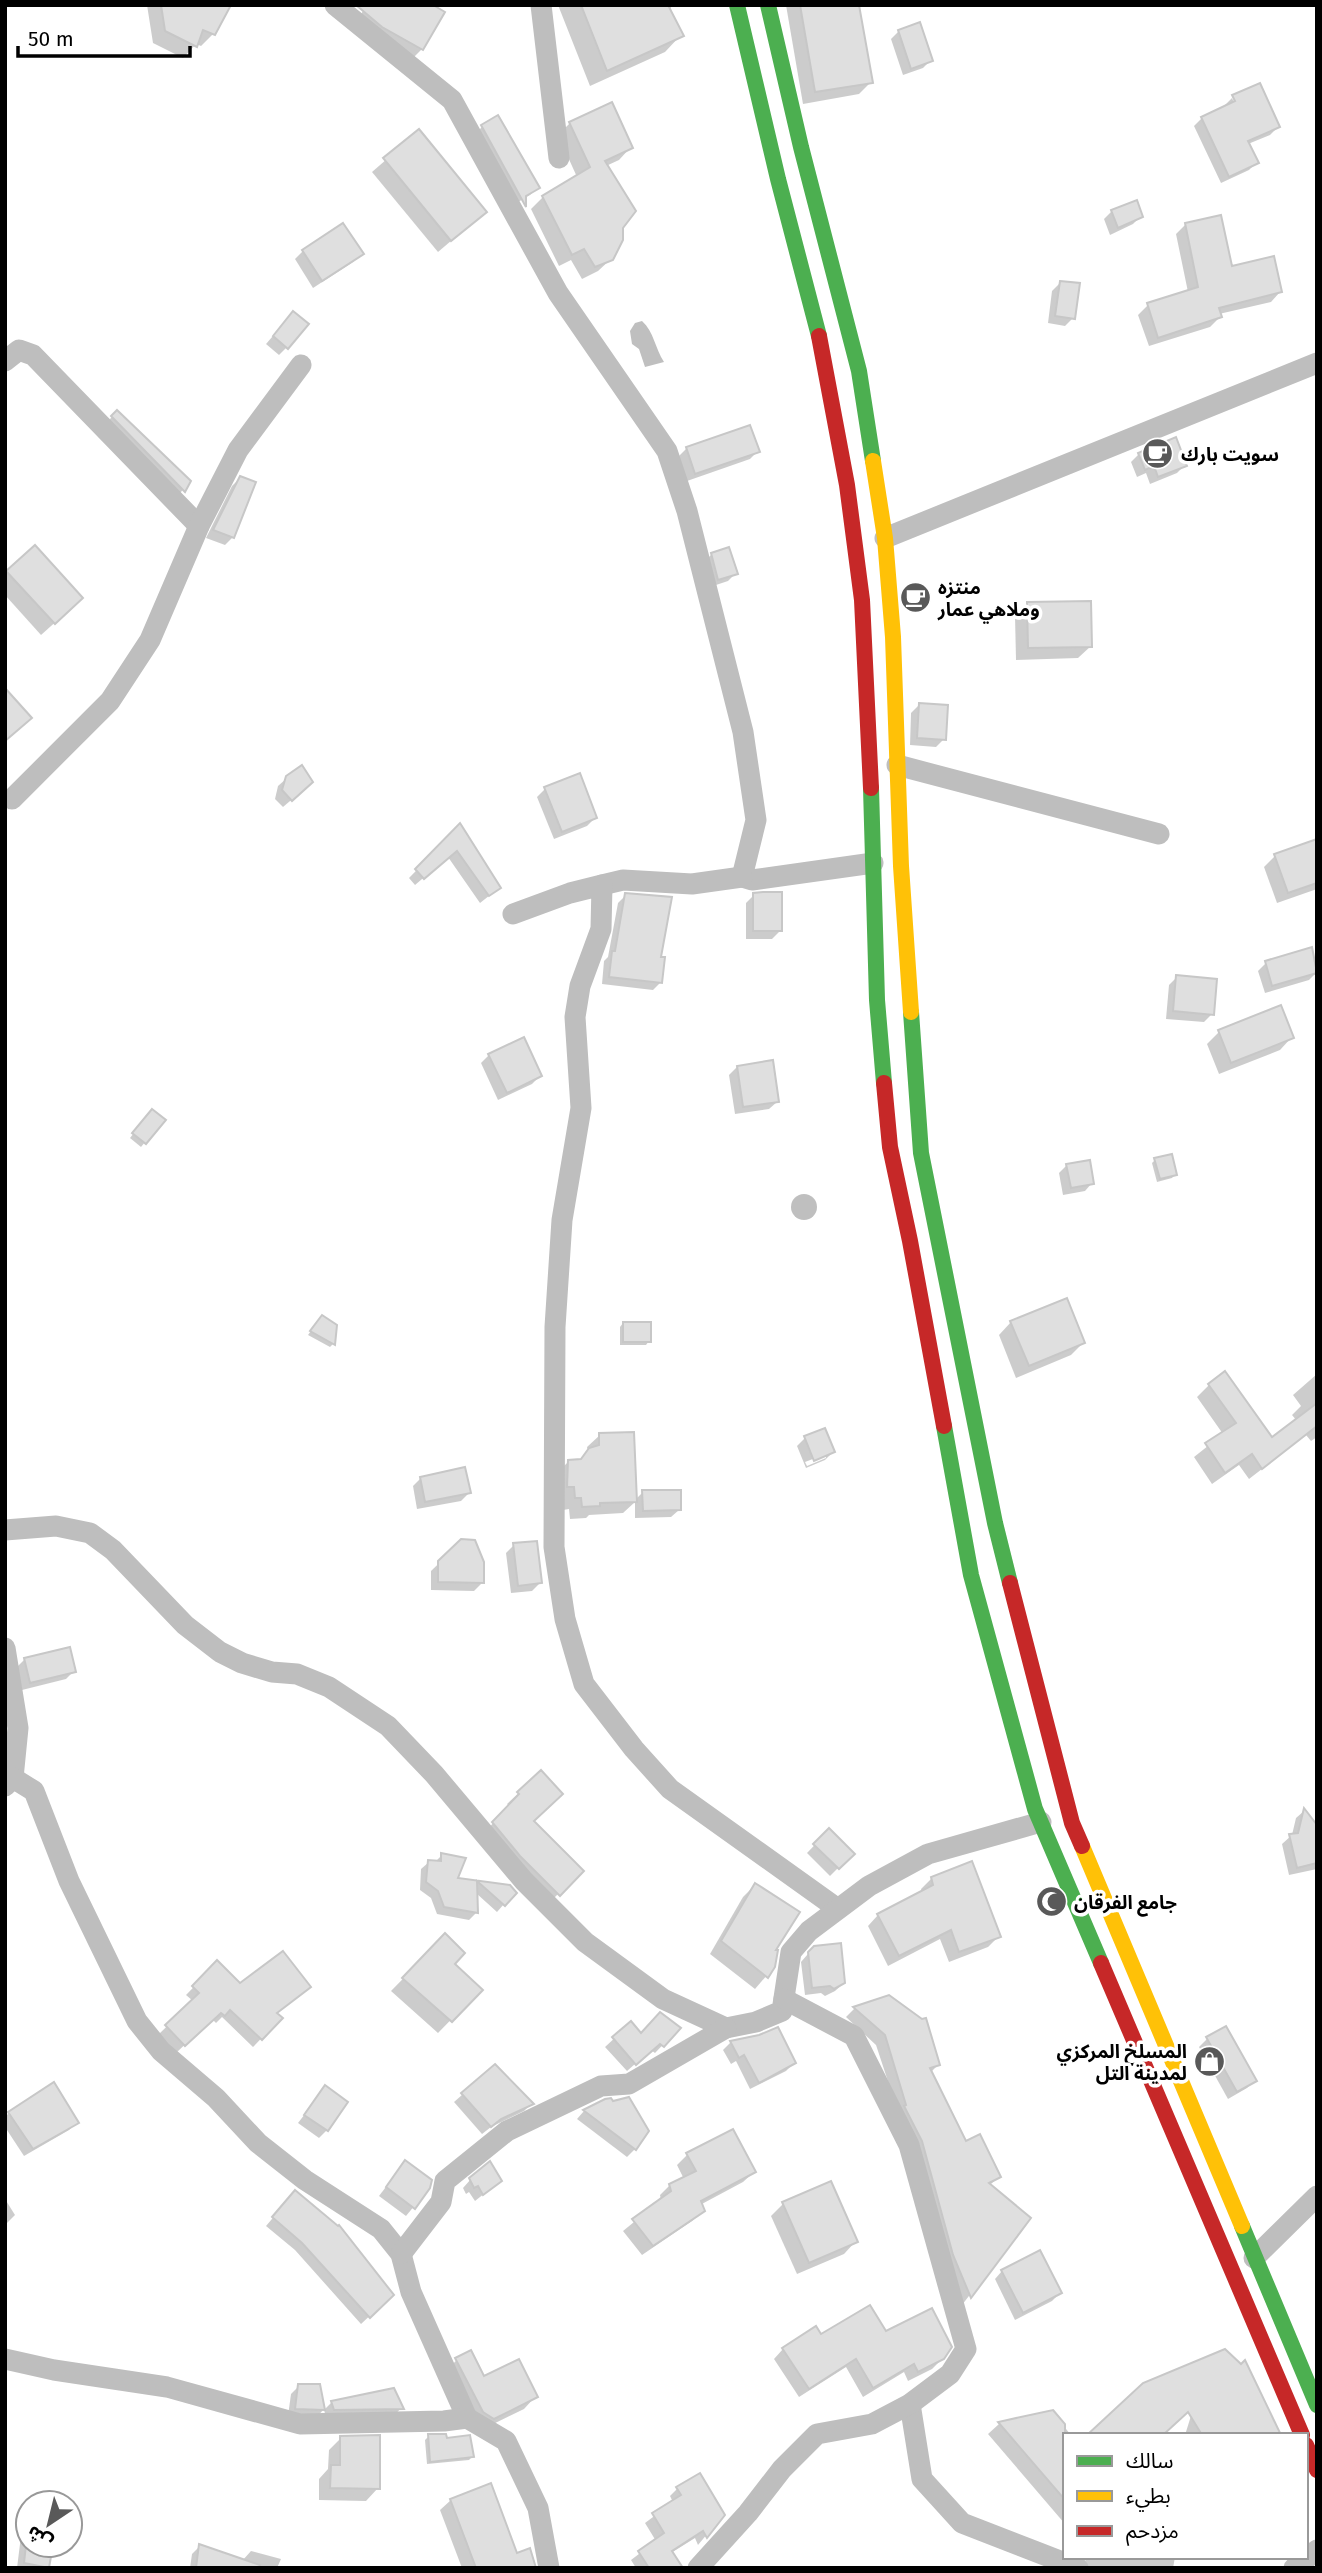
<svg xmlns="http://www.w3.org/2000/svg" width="1322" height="2573" font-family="'Fira Sans','Noto Sans Arabic',sans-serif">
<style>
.water{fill:#bfbfbf}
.shadow{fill:#0003;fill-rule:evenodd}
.building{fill:#dfdfdf;stroke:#c7c7c7;stroke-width:2}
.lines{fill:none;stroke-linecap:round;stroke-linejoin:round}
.street{stroke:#bebebe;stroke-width:21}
.fast{stroke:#4caf50;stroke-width:16}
.slow{stroke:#ffc107;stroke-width:16}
.jam{stroke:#c62828;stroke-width:16}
.labels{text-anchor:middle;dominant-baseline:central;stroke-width:7;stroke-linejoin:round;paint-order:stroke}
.poi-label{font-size:19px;font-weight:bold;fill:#000;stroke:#fff;text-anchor:start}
</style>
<rect width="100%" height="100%" fill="#fff"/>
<g class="water">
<path d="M642,321C654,332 655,348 664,362L645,367L639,349L632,344L630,331L635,323Z"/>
<circle cx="804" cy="1207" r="13"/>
</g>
<g class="shadow">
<polygon points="229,5 213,34 201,46 196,44 183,58 153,43 147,5"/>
<polygon points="366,5 422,49 410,61 355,26"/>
<polygon points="558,5 672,5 669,11 681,35 665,52 590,86"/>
<polygon points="786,5 858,5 871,82 859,94 803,104"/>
<polygon points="899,31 931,60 923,68 903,75 891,39"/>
<polygon points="1260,85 1278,127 1270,135 1248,144 1257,162 1249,170 1221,183 1194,126 1202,118 1226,107 1225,105 1232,98 1237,110 1240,108 1235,98 1232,98"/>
<polygon points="570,123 631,147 619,160 606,166 621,227 611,259 598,271 582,279 571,260 559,266 531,209 543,197 577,177 558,135"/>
<polygon points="482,127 538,187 530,195 513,205 474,135"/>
<polygon points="418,132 485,212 438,252 372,172"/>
<polygon points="1112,211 1141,216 1133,224 1110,235 1104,219"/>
<polygon points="1186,224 1231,268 1280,292 1271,302 1219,314 1220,317 1210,327 1149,346 1138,315 1148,305 1188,292 1176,234"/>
<polygon points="343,226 361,254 353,262 313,288 295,259 303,251"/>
<polygon points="1060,283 1073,318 1065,326 1048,323 1052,291"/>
<polygon points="285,322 287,347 279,355 266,344"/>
<polygon points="117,412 189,481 176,499 104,425"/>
<polygon points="749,427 758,451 750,459 687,481 679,456 686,449"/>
<polygon points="1139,454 1185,465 1177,473 1150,484 1146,473 1137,477 1131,462"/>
<polygon points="240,478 233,537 225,545 206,538 232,486"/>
<polygon points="35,547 69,610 41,635 5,595 5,575"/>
<polygon points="712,554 736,573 728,581 710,587 704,562"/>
<polygon points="1027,604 1091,646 1078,658 1016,660 1015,616"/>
<polygon points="919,705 944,739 936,747 910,745 911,713"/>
<polygon points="287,778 303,790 283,807 275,799 278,786"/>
<polygon points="545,789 595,818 587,826 554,839 537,797"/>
<polygon points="460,826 499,888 480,903 448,857 415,885 409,878"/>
<polygon points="1317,841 1317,889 1277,903 1264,867 1275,856"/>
<polygon points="626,895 659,958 661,982 653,990 602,984 604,961 608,957 618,903"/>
<polygon points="754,895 780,931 772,939 746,939 746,903"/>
<polygon points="1311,949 1317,972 1309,980 1265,993 1258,971 1266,963"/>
<polygon points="1177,977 1212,1014 1204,1022 1166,1019 1169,985"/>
<polygon points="1219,1032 1292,1037 1280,1050 1219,1074 1207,1044"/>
<polygon points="489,1055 540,1076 532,1084 498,1100 481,1063"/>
<polygon points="737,1067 777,1102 769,1109 735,1114 729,1075"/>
<polygon points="148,1115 163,1120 141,1147 130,1138"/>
<polygon points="1155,1160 1175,1174 1172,1178 1157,1182 1152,1163"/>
<polygon points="1067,1165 1092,1183 1085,1191 1063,1195 1059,1173"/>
<polygon points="319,1320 333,1344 330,1347 308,1335"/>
<polygon points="1011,1322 1083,1343 1071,1355 1016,1378 999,1335"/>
<polygon points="623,1323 649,1341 646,1345 620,1345 620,1327"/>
<polygon points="1317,1374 1317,1437 1311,1441 1306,1435 1249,1479 1239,1465 1212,1484 1194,1457 1223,1434 1197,1397 1209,1385 1272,1439 1297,1421 1292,1415 1301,1406 1293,1395"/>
<polygon points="600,1435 636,1499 643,1492 679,1510 671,1517 635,1518 635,1502 623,1513 589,1515 586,1518 570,1519 569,1509 563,1510 556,1474 568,1462 578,1461 588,1452 587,1447"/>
<path d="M805,1438L833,1452L825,1460L806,1468L797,1446ZM826,1454V1458L807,1466L805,1462Z"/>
<polygon points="421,1478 469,1493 461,1501 417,1509 413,1486"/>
<polygon points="462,1541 482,1583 474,1591 431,1590 431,1571"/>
<polygon points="514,1545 540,1583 532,1591 511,1593 506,1553"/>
<polygon points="25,1659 74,1671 66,1679 22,1690 17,1667"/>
<polygon points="541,1772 532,1822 581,1871 547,1905 482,1834 510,1807 507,1804"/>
<polygon points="1304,1811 1317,1828 1317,1869 1289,1875 1282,1844 1292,1835 1296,1818"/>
<polygon points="829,1830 852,1854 830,1876 807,1853"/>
<polygon points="442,1855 456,1879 509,1886 504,1904 497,1912 476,1893 476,1913 469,1920 437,1914 431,1898 420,1890 421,1869 429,1862 435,1862"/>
<polygon points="931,1879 999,1936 988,1947 949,1962 940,1939 888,1966 868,1926 878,1915 922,1893 921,1889"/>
<polygon points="755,1885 772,1952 774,1967 755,1989 710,1954 743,1897"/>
<polygon points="445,1936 453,1964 480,1990 438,2033 391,1991"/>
<polygon points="814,1947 844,1983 835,1991 825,1996 821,1993 805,1995 801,1962"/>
<polygon points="217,1963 240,1985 308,1987 276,2014 281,2018 253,2047 222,2017 216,2023 212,2019 176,2053 159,2034 193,2001 186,1995"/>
<polygon points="888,1997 922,2021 938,2065 930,2073 965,2143 998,2177 990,2185 1029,2218 962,2305 876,2045 846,2017 854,2009"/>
<polygon points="631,2023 641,2035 679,2028 655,2053 651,2050 627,2071 605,2047"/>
<polygon points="1207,2039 1255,2080 1247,2088 1228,2099 1199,2047"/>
<polygon points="731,2042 794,2063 786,2071 750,2089 736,2061 731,2064 723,2050"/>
<polygon points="495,2066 531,2104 524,2111 491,2127 482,2134 454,2102"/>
<polygon points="325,2088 327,2130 319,2138 298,2123"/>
<polygon points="605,2101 635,2149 627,2157 577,2119 584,2111"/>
<polygon points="9,2113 77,2122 69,2130 24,2156 5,2127 5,2117"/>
<polygon points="687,2155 754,2172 743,2182 700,2205 703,2210 692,2221 642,2255 623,2231 661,2200 660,2195 670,2185 684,2179 677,2165"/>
<polygon points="398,2171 429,2188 406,2216 379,2196"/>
<polygon points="471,2179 500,2181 475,2201 469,2192 466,2194 463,2188"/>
<polygon points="5,2199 15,2215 5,2225"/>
<polygon points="288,2200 392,2295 361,2324 295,2250 266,2226"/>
<polygon points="783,2204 856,2241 844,2254 797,2274 771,2216"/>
<polygon points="1002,2271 1060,2293 1052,2301 1015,2320 995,2279"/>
<polygon points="886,2333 943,2358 932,2369 908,2381 904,2372 863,2397 846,2367 799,2397 774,2359 783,2349 820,2336"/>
<polygon points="1225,2351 1241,2367 1244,2363 1279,2435 1185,2435 1195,2403 1161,2435 1089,2435 1143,2385"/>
<polygon points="457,2360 484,2379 536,2396 524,2409 481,2430 444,2372"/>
<polygon points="299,2386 323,2410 316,2418 288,2416 291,2394"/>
<polygon points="332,2402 401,2408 394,2416 326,2417 324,2410"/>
<polygon points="1052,2412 1071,2435 1065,2435 1065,2524 988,2434 999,2424"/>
<polygon points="429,2436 445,2440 473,2456 469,2460 427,2464 425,2440"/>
<polygon points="341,2438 378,2488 366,2501 319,2500 319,2479 328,2469 329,2450"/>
<polygon points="678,2488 723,2515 698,2545 695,2538 671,2553 681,2568 636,2568 631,2560 656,2541 645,2523 673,2502 670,2496"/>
<polygon points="451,2500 516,2555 534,2568 462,2568 440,2510"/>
<polygon points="28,2529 28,2545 51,2545 48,2568 17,2568 21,2536"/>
<polygon points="200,2546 242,2561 251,2551 281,2559 277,2568 190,2568 192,2554"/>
<polygon points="1086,2557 1175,2557 1173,2568 1084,2568"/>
</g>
<g class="building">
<polygon points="161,5 231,5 215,35 203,30 197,47 165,31"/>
<polygon points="356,5 433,5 445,12 423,50 382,27"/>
<polygon points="581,5 668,5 684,36 607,71"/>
<polygon points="800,5 859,5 873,83 815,92"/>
<polygon points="920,22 933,61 911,69 898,30"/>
<polygon points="1260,83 1280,127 1248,141 1259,163 1229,177 1201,117 1235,101 1232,95"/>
<polygon points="612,102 633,148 605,161 636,211 623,228 623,240 613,260 595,267 584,249 572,255 542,196 590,167 569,122"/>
<polygon points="498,115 540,188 526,196 526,207 481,125"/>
<polygon points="419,129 487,212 451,241 383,158"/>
<polygon points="1137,200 1143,217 1118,228 1111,210"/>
<polygon points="1221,215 1232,266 1274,256 1282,292 1219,308 1222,317 1158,338 1147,303 1198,287 1185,223"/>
<polygon points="343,223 364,254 322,281 302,250"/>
<polygon points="1060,281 1080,283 1075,319 1055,316"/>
<polygon points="293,311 309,324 288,349 273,336"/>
<polygon points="117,410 191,481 185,492 111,416"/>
<polygon points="750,425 760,452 695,474 686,447"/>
<polygon points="1176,437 1187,466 1158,477 1154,466 1145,470 1138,453"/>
<polygon points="240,476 256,482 234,538 213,530"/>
<polygon points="35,545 83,598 55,624 6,571"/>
<polygon points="729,547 738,574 718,580 711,553"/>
<polygon points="1091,601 1092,647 1028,648 1027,602"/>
<polygon points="5,688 32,718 5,741"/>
<polygon points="919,703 948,705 946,740 917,738"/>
<polygon points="302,765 313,782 292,801 282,790 286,776"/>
<polygon points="580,773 597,818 562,832 544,787"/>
<polygon points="460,823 501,888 489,896 457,851 424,879 415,869"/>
<polygon points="1317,839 1317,883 1288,893 1274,854"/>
<polygon points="763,892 782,892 782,931 753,931 753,893"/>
<polygon points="625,893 672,897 661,957 665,957 662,983 609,977 612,951 615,951"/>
<polygon points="1312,947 1317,973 1272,986 1265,961"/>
<polygon points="1176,975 1217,979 1214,1015 1173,1011"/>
<polygon points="1281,1005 1294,1038 1231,1063 1218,1030"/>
<polygon points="524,1037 542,1076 507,1093 488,1054"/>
<polygon points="773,1060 779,1102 743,1107 737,1066"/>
<polygon points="152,1109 166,1120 146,1144 132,1133"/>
<polygon points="1172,1154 1177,1175 1160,1179 1154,1158"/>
<polygon points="1090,1160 1094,1184 1071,1188 1066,1164"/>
<polygon points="1067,1298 1085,1343 1029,1366 1010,1321"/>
<polygon points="322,1315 337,1325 335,1345 310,1331"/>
<rect x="623" y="1322" width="28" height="20"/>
<polygon points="1225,1371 1272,1437 1317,1403 1317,1426 1262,1469 1252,1454 1225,1473 1205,1443 1236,1423 1208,1384"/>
<polygon points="825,1428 835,1452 814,1461 804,1436"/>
<polygon points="634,1432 637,1502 600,1503 600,1506 582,1507 581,1498 575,1498 574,1487 567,1487 568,1460 581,1459 589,1448 599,1445 599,1433"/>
<polygon points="465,1467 471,1493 425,1502 420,1477"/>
<polygon points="642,1490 681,1490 681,1510 643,1511"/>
<polygon points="461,1539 475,1540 484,1562 484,1583 438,1582 438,1561"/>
<polygon points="537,1541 542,1583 518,1586 513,1543"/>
<polygon points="70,1647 76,1672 30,1683 24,1658"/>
<polygon points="541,1770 563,1794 534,1821 584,1871 560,1896 520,1856 492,1822 519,1794 517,1792"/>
<polygon points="1304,1808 1317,1825 1317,1863 1297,1868 1289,1834 1298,1833"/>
<polygon points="829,1828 855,1854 839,1869 813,1844"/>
<polygon points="441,1853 466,1858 458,1878 510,1885 517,1893 505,1906 477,1881 478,1913 444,1907 438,1891 426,1882 428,1860 441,1861"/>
<polygon points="972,1861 1001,1937 959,1952 951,1930 899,1956 877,1914 933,1885 931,1877"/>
<polygon points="755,1883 800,1912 776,1950 778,1950 775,1967 768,1978 721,1941"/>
<polygon points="445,1933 465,1953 455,1964 483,1990 452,2022 402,1978"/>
<polygon points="841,1943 845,1983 834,1989 830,1986 812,1988 808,1952 814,1946"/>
<polygon points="283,1951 311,1987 277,2013 283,2018 262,2040 230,2010 225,2016 221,2013 185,2046 165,2025 199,1993 192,1986 217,1960 240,1983"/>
<polygon points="889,1995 922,2019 926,2018 940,2065 930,2068 966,2141 980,2134 1001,2177 989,2183 1031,2218 971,2298 953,2255 922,2141 904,2106 906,2105 885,2035 853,2007"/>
<polygon points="660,2012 681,2028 664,2047 660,2044 636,2065 612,2037 631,2021 641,2033"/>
<polygon points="1226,2026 1257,2081 1237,2092 1206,2037"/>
<polygon points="778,2027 796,2063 759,2083 744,2055 739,2058 730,2041 759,2035"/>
<polygon points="495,2064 534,2104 501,2119 491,2127 461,2093"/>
<polygon points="54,2082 79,2123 33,2149 8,2112"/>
<polygon points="325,2085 348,2102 328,2131 304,2115"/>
<polygon points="629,2097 649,2131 636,2150 583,2110 605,2099 611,2098 613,2101"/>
<polygon points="733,2129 756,2172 701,2201 705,2211 653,2246 632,2219 671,2191 669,2184 696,2171 686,2153"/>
<polygon points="405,2160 432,2180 430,2188 415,2209 386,2187"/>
<polygon points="490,2161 502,2181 483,2195 478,2186 474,2188 469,2178"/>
<polygon points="831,2181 858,2242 809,2263 782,2202"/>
<polygon points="295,2190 338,2226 339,2225 394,2295 370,2318 302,2243 272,2217"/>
<polygon points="1040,2250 1062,2293 1023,2313 1001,2270"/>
<polygon points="870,2305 886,2331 932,2308 952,2347 944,2359 918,2372 914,2364 873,2388 856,2359 809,2389 782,2348 816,2326 821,2334"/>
<polygon points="1225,2349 1241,2364 1245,2360 1281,2435 1202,2435 1188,2412 1163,2435 1087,2435 1143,2383"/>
<polygon points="471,2350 484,2376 519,2359 538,2397 494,2419 483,2412 455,2358"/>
<polygon points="298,2384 320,2384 325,2410 295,2409"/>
<polygon points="394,2388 404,2409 334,2410 331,2401"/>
<polygon points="1053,2410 1065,2424 1065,2500 998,2422"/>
<polygon points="428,2434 446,2434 447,2438 470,2435 474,2457 430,2462"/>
<polygon points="380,2435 380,2489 330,2488 331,2465 340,2465 340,2436"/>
<polygon points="700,2473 725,2515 707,2538 703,2531 672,2551 683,2568 649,2568 638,2551 664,2533 652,2513 681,2495 676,2487"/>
<polygon points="491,2483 517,2553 530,2548 536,2568 476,2568 450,2499"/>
<polygon points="199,2544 260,2565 259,2568 196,2568"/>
<polygon points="26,2545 53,2545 49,2568 24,2563"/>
</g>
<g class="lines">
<g class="street">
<polyline points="335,5 452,100 558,293 667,451 687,511 743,732 756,820 742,877 752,880 873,863"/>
<polyline points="541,5 559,158"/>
<polyline points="5,361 19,350 33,355 199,526"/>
<polyline points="885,538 1317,363"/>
<polyline points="897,765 1159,834"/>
<polyline points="12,799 110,701 150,640 199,526 238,450 301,365"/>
<polyline points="602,885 623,880 692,884 742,877"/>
<polyline points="513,914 570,893 602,885 601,929 580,986 575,1017 581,1108 562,1220 555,1327 554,1547 565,1619 584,1684 634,1749 670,1789 838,1909"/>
<polyline points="5,1530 56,1526 90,1533 113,1550 185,1625 220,1652 242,1663 272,1672 297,1674 329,1687 388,1726 434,1774 524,1881 585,1942 663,1999 726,2028 756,2022 782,2011 791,1952 809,1931 869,1886 928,1854 1041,1822"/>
<polyline points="5,1648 18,1728 13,1778 5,1786"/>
<polyline points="13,1778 34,1791 69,1881 137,2021 161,2051 216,2098 258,2143 305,2180 381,2229 401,2254 411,2292 467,2418"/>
<polyline points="401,2254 441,2202 445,2181 507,2131 601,2086 629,2084 726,2028"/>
<polyline points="1254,2258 1317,2196"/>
<polyline points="5,2359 54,2370 167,2387 300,2424 444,2421 467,2418 506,2441 538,2508 549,2568"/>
<polyline points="910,2404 922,2479 962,2523 1078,2568"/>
<polyline points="698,2568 748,2513 782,2469 817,2434 872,2424 910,2404 950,2374 966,2349 909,2145 854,2036 784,1999"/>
<polyline points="1294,2568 1317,2550"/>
</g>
<g class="fast">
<polyline points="737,5 778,179 819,336"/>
<polyline points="768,5 801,147 859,371 873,461"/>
<polyline points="871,788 877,1000 884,1083"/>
<polyline points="911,1012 921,1153 995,1523 1010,1583"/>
<polyline points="944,1426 971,1575 1035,1809 1101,1963"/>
<polyline points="1242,2226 1317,2405"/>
</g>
<g class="slow">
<polyline points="873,461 885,538 893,637 901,866 911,1012"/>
<polyline points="1082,1846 1242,2226"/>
</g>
<g class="jam">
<polyline points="819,336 847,485 862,600 871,788"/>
<polyline points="884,1083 890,1147 910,1241 944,1426"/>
<polyline points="1010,1583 1072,1823 1082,1846"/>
<polyline points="1101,1963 1302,2435"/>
<polyline points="1306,2445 1317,2470"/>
</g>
</g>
<defs>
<symbol id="cafe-disc" viewBox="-11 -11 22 22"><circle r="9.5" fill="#595959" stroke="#fff"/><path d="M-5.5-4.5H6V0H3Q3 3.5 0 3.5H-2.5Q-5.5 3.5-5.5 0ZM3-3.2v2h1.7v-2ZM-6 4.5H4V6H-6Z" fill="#fff"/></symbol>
<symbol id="mosque-disc" viewBox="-11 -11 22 22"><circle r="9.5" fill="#595959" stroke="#fff"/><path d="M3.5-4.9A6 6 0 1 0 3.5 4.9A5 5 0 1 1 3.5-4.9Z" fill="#fff"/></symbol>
<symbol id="shop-disc" viewBox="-11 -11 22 22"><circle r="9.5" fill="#595959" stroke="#fff"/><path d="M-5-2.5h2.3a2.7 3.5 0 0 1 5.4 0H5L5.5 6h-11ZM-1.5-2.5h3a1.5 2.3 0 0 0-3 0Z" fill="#fff"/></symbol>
</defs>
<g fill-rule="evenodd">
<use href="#cafe-disc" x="1140" y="436" width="35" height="35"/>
<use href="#cafe-disc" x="898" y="580" width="35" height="35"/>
<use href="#mosque-disc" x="1034" y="1884" width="35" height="35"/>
<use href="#shop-disc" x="1192" y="2044" width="35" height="35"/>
</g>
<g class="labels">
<g class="poi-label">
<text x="1181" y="454">سويت بارك</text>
<text x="938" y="587">منتزه<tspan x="938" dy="22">وملاهي عمار</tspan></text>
<text x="1074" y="1902">جامع الفرقان</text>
<text x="1187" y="2051" text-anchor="end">المسلخ المركزي<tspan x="1187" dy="22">لمدينة التل</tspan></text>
</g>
</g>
<rect width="1322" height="2573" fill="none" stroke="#000000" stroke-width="14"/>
<rect x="1063" y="2433" width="245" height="126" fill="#ffffff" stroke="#999999" stroke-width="2"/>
<rect x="1077" y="2456" width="35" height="10" fill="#4caf50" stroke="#999999" stroke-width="2"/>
<text x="1126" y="2468" font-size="21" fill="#000000">سالك</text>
<rect x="1077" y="2491" width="35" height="10" fill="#ffc107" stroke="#999999" stroke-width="2"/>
<text x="1126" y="2503" font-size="21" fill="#000000">بطيء</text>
<rect x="1077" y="2526" width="35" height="10" fill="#c62828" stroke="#999999" stroke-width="2"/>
<text x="1126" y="2538" font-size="21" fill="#000000">مزدحم</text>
<g transform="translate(49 2524) rotate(215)"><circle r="33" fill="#ffffff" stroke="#999999" stroke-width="2"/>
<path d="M0-5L12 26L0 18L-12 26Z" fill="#595959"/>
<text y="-10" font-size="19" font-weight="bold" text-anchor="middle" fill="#000000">ش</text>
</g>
<path d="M18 46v10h172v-10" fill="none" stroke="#000000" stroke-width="3.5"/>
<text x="28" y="46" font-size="21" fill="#000000" stroke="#ffffff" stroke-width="5" paint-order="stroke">50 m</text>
</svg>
